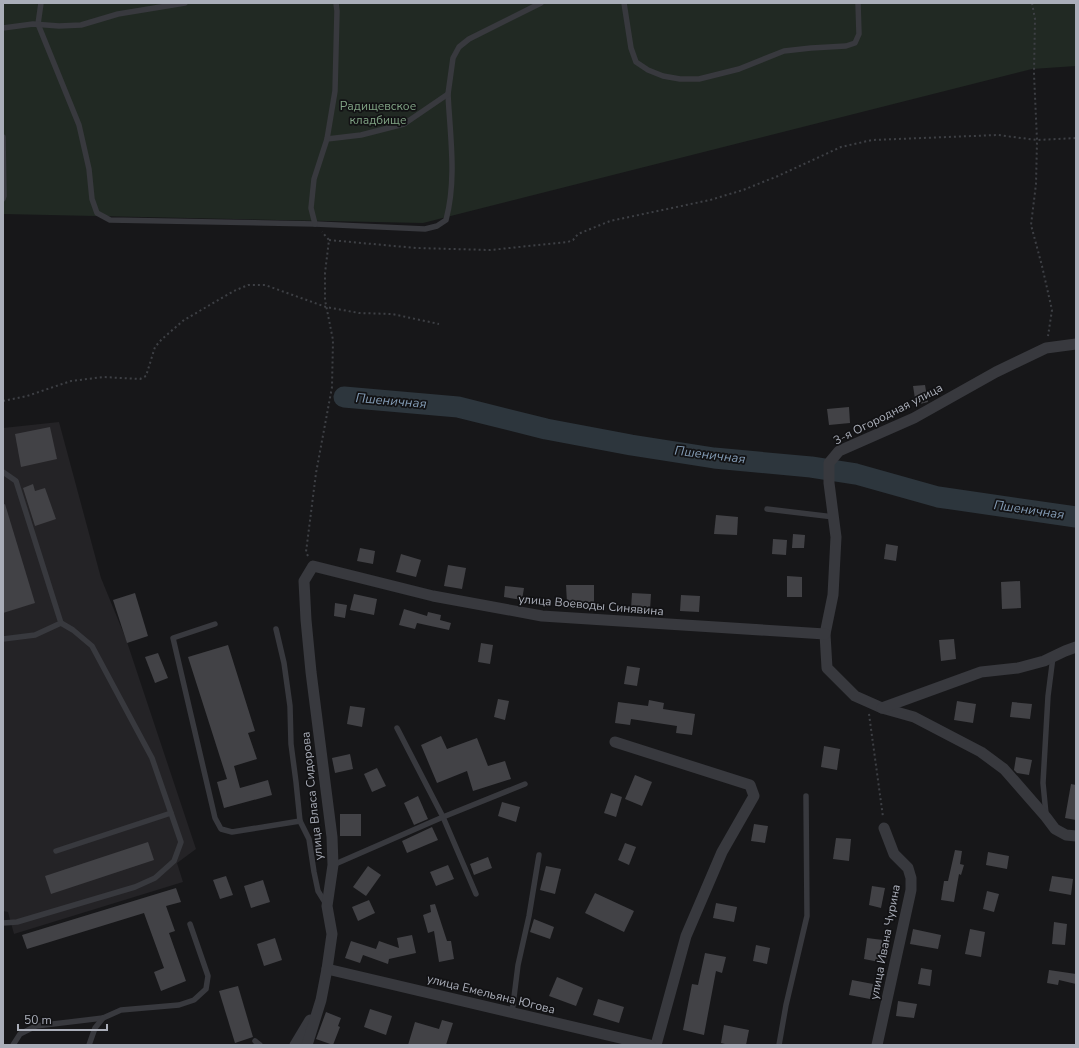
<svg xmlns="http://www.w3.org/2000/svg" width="1079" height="1048" font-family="'Nunito Sans',sans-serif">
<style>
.built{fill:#242326}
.green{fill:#212923}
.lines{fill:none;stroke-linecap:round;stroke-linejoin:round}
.river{stroke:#2d363d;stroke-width:21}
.building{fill:#424246}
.path{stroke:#3e4045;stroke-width:2;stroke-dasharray:2 3;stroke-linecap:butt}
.lane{stroke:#38393e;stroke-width:5.5}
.street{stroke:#38393e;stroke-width:11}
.labels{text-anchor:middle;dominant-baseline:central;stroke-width:3.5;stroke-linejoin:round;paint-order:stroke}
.park-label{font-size:12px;fill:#81a485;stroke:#121214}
.street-label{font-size:12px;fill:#aaaeb9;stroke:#121214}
.water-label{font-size:13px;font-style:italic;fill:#829ab3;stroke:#121214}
</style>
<rect width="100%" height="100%" fill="#171719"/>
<polygon class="built" points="59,422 101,578 126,639 196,849 177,863 183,882 14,934 8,912 3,911 3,428"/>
<polygon class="green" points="3,3 1076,3 1076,66 1032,69 423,223 3,214"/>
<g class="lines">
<polyline class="river" points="344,397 458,407 546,429 631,445 714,458 811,467 856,474 938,497 1076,517"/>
</g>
<g class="building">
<polygon points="925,385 928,402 916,405 913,386"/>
<polygon points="849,407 850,423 829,425 827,409"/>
<polygon points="50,427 57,459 21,467 15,434"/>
<polygon points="33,484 35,491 45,488 56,519 35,526 23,488"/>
<polygon points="5,504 35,603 3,613 3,505"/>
<polygon points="716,515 738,517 737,535 714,534"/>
<polygon points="793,534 805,535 804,548 792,548"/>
<polygon points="773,539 787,540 786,555 772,554"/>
<polygon points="886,544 898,546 896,561 884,559"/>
<polygon points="360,548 375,551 373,564 357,561"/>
<polygon points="401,554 421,560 416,577 396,572"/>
<polygon points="448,565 466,568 462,589 444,586"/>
<polygon points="787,576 802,577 802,597 787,597"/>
<polygon points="1020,581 1021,608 1002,609 1001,582"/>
<polygon points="566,585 594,585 594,602 567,603"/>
<polygon points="505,586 524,588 522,600 504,597"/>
<polygon points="135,593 148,636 127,643 113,600"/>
<polygon points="632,593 651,594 650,610 631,609"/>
<polygon points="354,594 377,599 374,615 350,610"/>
<polygon points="681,595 700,596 699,612 680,611"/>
<polygon points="335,603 347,605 345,618 334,616"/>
<polygon points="404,609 427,616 428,612 441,615 440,620 451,623 449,630 417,623 415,629 399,625"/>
<polygon points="954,639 956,659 941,661 939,640"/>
<polygon points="481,643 493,645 490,664 478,662"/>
<polygon points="228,645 255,731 248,733 257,759 234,766 240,788 268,780 272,795 224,808 217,782 227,779 188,657"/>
<polygon points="158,653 168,678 155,683 145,657"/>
<polygon points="627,666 640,668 637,686 624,684"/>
<polygon points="498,699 509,701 505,720 494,717"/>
<polygon points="649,700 664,703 663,709 695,714 692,735 676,733 677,726 631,719 630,725 615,723 618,702 648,706"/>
<polygon points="957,701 976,704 973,723 954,720"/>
<polygon points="1012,702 1032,704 1030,719 1010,717"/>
<polygon points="350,706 365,708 362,727 347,724"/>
<polygon points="441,736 447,749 477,738 488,766 505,761 511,779 473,791 467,771 437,783 421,745"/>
<polygon points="824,746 840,749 837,770 821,767"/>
<polygon points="350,754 353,769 335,773 332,758"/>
<polygon points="1016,757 1032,760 1029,775 1017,773 1014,770"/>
<polygon points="377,768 386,786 372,792 364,774"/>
<polygon points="635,775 652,782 642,806 625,799"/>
<polygon points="1071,784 1076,785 1076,820 1065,818"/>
<polygon points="611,793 622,797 616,817 604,813"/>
<polygon points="418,796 428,819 414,825 404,803"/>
<polygon points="502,802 520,807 516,822 498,816"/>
<rect x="340" y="814" width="21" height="22"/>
<polygon points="754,824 768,826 765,843 751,841"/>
<polygon points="432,827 438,840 407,853 402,841"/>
<polygon points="836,838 851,839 849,861 833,859"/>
<polygon points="148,842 154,860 51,894 45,876"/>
<polygon points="625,843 636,847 629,865 618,860"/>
<polygon points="955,850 962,851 960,864 964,865 961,875 959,874 954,902 941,900 944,881 948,881"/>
<polygon points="988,852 1009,856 1007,869 986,865"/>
<polygon points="488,857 492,868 474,875 470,864"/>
<polygon points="448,865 454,879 436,886 430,872"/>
<polygon points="368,866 381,875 366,896 353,887"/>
<polygon points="546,866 561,869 555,894 540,890"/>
<polygon points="226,876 233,895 220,899 213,880"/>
<polygon points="1052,876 1073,879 1071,895 1049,891"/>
<polygon points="263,880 270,902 251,908 244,886"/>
<polygon points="872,886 885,888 881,908 869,905"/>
<polygon points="176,888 181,902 166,906 175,931 169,933 186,981 161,991 154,972 164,968 144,913 27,949 22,935"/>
<polygon points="987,891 999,894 994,912 983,909"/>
<polygon points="595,893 634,911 624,932 585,913"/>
<polygon points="369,900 375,913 358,921 352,907"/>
<polygon points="716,903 737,907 734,922 713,918"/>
<polygon points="435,904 447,941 451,941 454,959 439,962 434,931 428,933 423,915 431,912 430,905"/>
<polygon points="534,919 554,927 550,939 530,932"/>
<polygon points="1054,922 1067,924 1065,945 1052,944"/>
<polygon points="913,929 941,935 938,949 910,944"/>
<polygon points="970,929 985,932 981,957 965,954"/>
<polygon points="412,935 416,953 389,959 388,964 363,955 360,963 345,958 351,941 376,949 379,941 399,948 397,938"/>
<polygon points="275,938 282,960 264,966 257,944"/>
<polygon points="867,938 883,940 879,962 864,959"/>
<polygon points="756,945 770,948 767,964 753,961"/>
<polygon points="705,953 726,957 722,973 716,971 704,1035 683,1030 692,984 698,985"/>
<polygon points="921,968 932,970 930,986 918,984"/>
<polygon points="1049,970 1076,974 1076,984 1059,980 1058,985 1047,983"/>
<polygon points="557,977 583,988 576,1006 549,996"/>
<polygon points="852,980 873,984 870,999 849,995"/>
<polygon points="238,986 253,1037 235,1043 219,991"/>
<polygon points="598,999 624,1007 619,1023 593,1015"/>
<polygon points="898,1001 917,1004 914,1018 896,1016"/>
<polygon points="370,1009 392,1016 386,1035 364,1027"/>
<polygon points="326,1012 341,1018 338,1026 340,1027 333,1045 316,1039"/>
<polygon points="442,1020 453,1023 446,1045 408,1045 415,1022 439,1029"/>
<polygon points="724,1025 749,1030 746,1045 729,1045 721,1043"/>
</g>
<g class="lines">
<g class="path">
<polyline points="1032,3 1035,19 1034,74 1037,140 1036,184 1031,225 1042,266 1052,310 1048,336"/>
<polyline points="329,240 416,248 490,250 568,242 573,240 578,234 610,221 710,200 743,190 778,176 841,147 872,140 998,135 1037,140 1076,138"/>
<polyline points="3,401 27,396 71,381 103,377 140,379 146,376 155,347 162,339 184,320 234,291 248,285 265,285 326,307 359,313 392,314 439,324"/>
<polyline points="308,556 306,552 316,473 332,387 333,340 325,300 325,273 329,240 322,232"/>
<polyline points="869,714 883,817"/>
</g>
<g class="lane">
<path d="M41,3L38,24L79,125L89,169L92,199L97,213L110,220L315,224L425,229L437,226L446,220C457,179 450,135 448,94"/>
<polyline points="624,3 631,48 636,62 648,70 663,76 680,79 699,79 739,69 784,51 811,48 846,46 855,43 859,34 858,3"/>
<polyline points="3,28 33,24 59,26 81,25 118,14 185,3"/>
<polyline points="3,137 4,196 3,199"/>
<polyline points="327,139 361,135 404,124 448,94 453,58 459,47 469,39 541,3"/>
<polyline points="315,224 311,208 314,179 327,139 335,91 337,11 336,3"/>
<polyline points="3,472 16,481 61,623 35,635 3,639"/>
<polyline points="767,509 834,517"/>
<polyline points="215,624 173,638 215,818 221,829 232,832 300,821 309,839 314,872 318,891 326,904"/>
<polyline points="276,629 284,663 290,706 291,744 296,782 300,821"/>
<polyline points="397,728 443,817 476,894"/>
<polyline points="1046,814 1043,783 1048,696 1053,657"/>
<polyline points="56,851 171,813"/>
<polyline points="333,865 443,817 525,784"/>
<polyline points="3,923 17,922 135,887 155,878 174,861 181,842 152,758 92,646 73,630 61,623"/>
<polyline points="512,1013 518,965 529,916 539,855"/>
<polyline points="255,1041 260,1045"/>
<polyline points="13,1045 20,1034 36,1026 103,1018 121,1010 179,1005 194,1000 206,989 208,976 190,924"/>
<polyline points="89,1045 95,1028 103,1018"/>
<polyline points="779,1045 786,1005 807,916 806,796"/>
</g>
<g class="street">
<polyline points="1076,344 1046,348 996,372 914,418 839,451 829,463 829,483 836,537 833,595 825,634 827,668 855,696 882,708 914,717 981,752 1004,769 1046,817 1055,829 1066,835 1076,836"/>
<polyline points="882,708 981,672 1018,668 1044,661 1065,651 1076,647"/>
<polyline points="615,742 750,785 754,796 722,852 686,936 656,1045"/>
<polyline points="327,969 650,1045"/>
<polyline points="295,1045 310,1020"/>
<polyline points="307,1045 321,1000 327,969 332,934 327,906 333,865 332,837 311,672 306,620 304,581 313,566 433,596 542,616 825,634"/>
<polyline points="877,1045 911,890 911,878 908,868 894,854 884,828"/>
</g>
</g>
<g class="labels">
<g class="park-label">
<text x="378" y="106">Радищевское<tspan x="378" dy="14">кладбище</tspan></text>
</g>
<g class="street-label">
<text transform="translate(888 414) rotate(-27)">3-я Огородная улица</text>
<text transform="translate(591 605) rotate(5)">улица Воеводы Синявина</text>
<text transform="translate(312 796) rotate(-96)">улица Власа Сидорова</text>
<text transform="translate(885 942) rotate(-79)">улица Ивана Чурина</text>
<text transform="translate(491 994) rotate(14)">улица Емельяна Югова</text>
</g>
<g class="water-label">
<text transform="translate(391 401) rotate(5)">Пшеничная</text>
<text transform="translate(710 455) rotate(7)">Пшеничная</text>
<text transform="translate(1029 510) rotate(8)">Пшеничная</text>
</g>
</g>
<rect width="1079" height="1048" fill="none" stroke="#aaaeb9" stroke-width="8"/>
<path d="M18 1024v6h89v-6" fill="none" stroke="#aaaeb9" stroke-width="2"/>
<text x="24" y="1024" font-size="12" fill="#aaaeb9" stroke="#121214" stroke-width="3" paint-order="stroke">50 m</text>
</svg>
